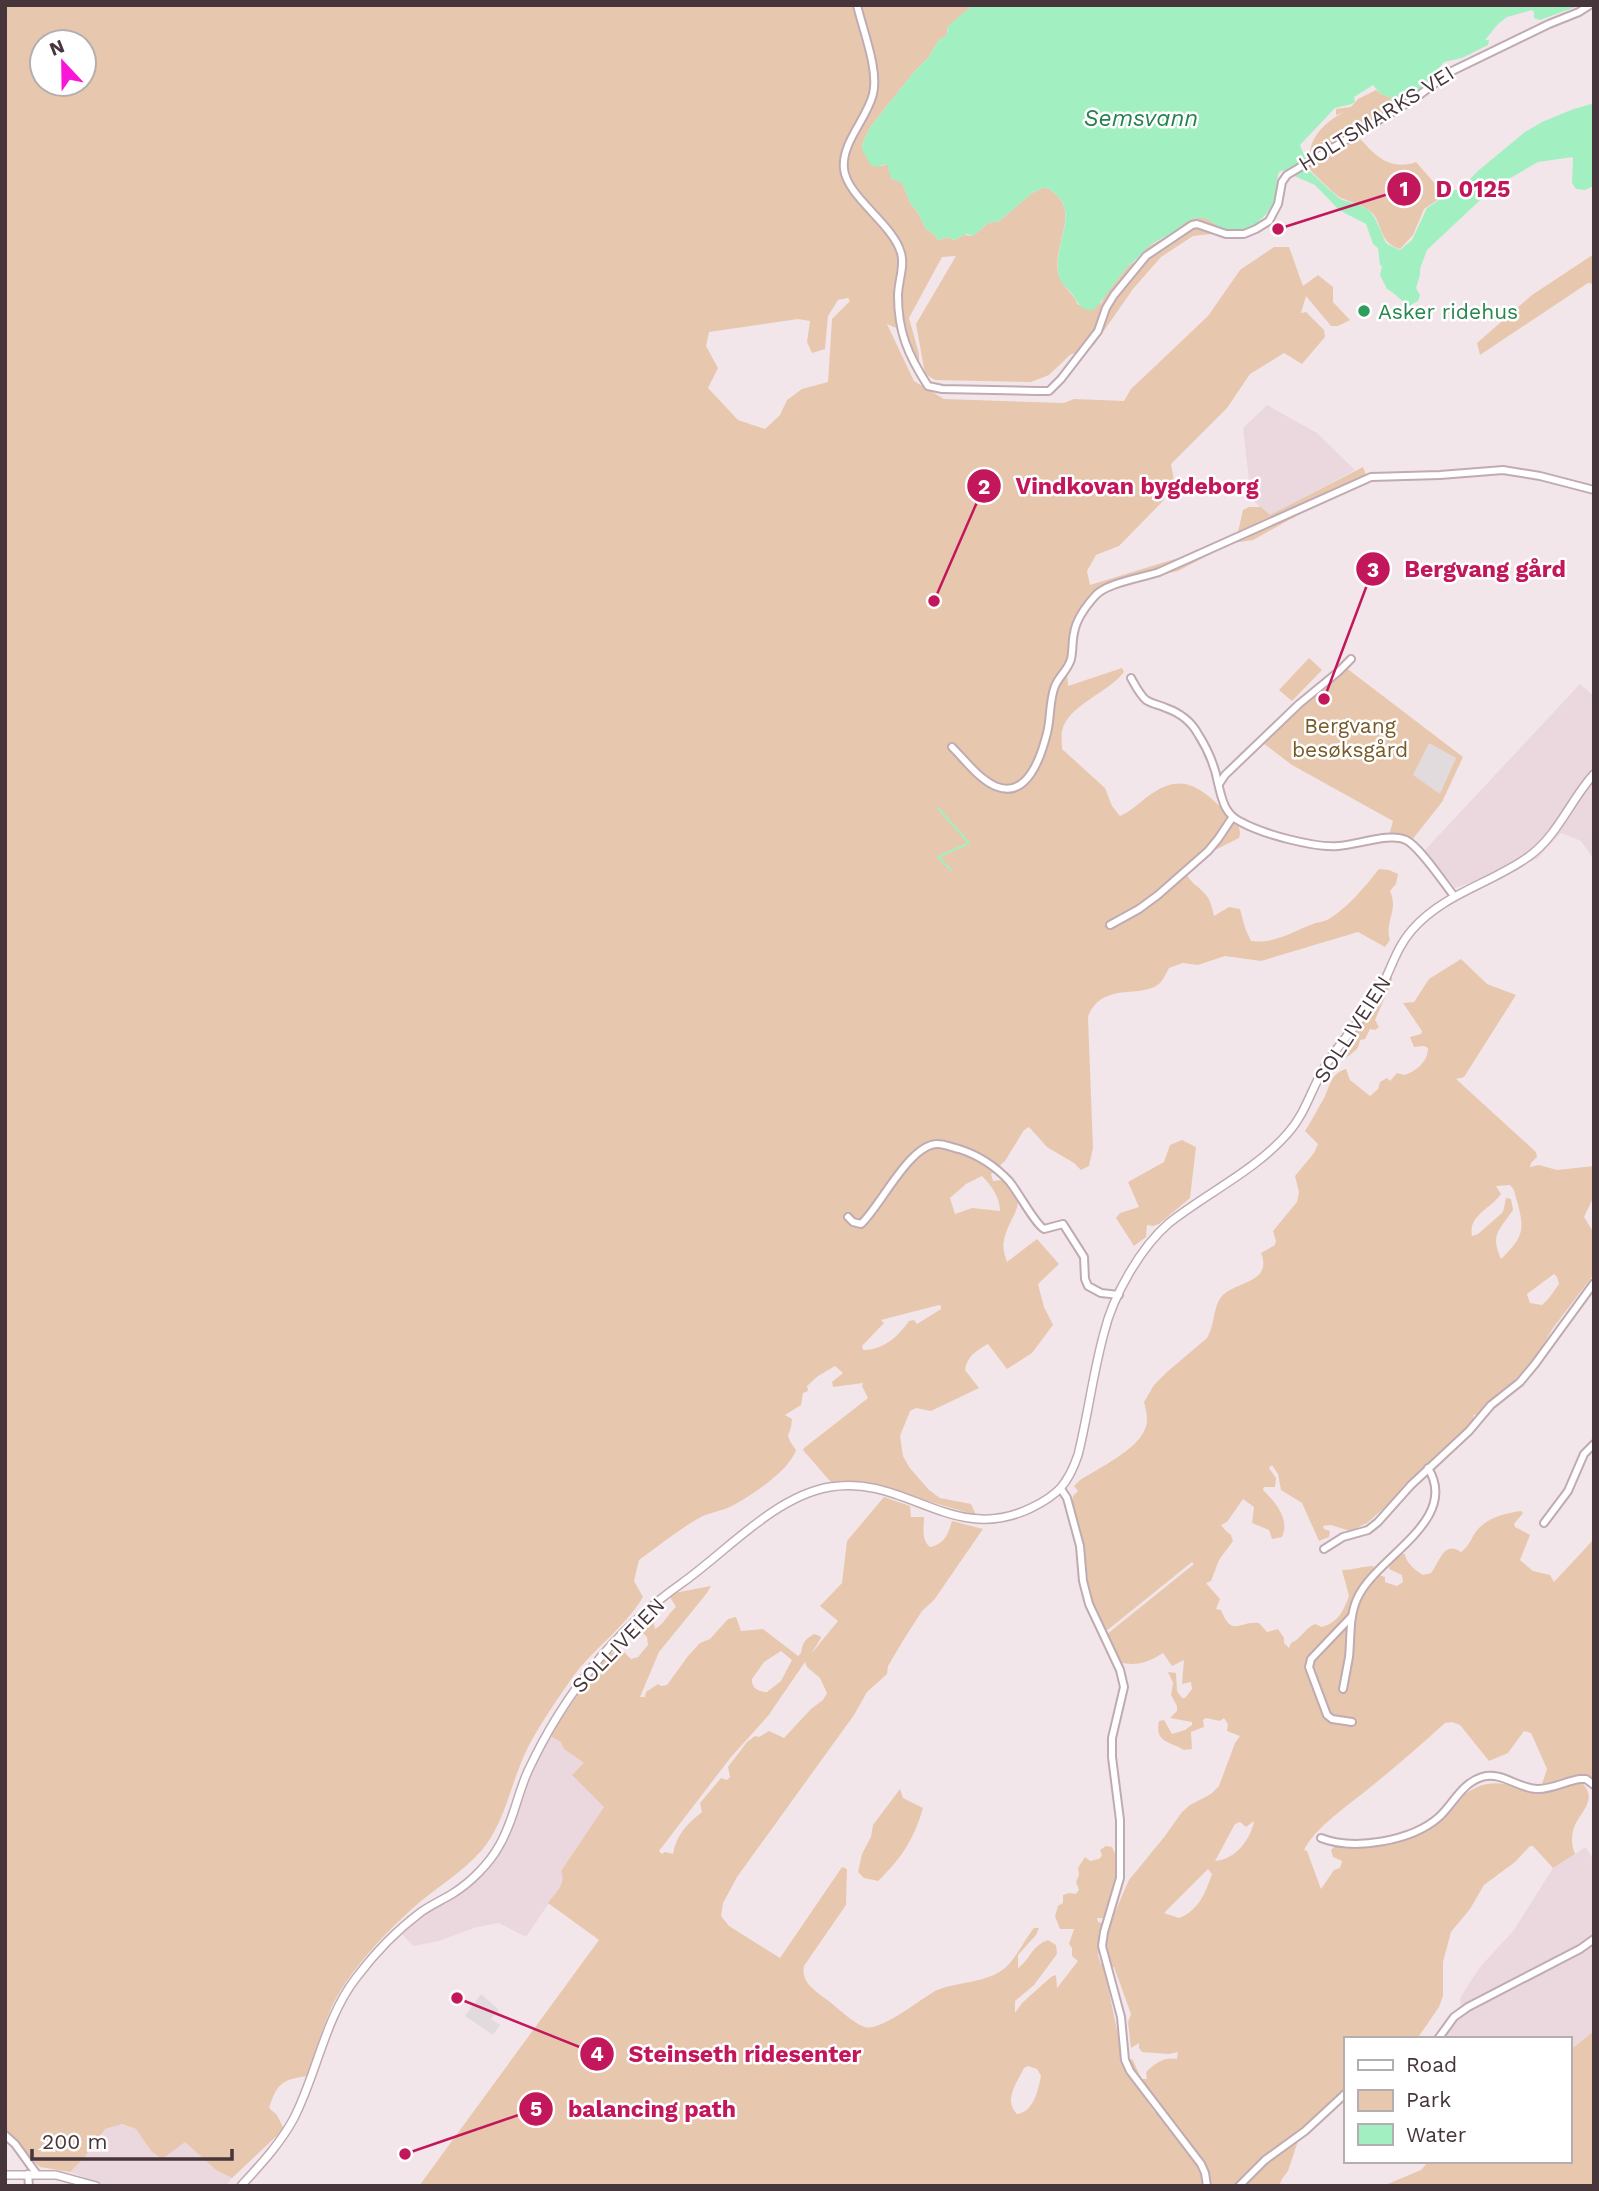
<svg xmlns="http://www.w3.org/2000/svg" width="1599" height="2191" font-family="'Work Sans',sans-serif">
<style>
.residential{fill:#ebd8de}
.green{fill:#e7c8ae;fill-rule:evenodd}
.parking{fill:#e1dbdd}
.water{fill:#a2f0c2}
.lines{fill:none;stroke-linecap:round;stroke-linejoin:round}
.stream{stroke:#a2f0c2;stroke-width:2}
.minor-casing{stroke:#c1abb3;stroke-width:10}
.tertiary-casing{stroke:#c1abb3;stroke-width:10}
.minor{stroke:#fff;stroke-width:6}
.tertiary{stroke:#fff;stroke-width:7}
.leisure-dot{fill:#2e9e5b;stroke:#fff;stroke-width:2.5}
.labels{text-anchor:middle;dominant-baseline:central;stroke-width:5;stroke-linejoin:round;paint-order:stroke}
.street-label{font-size:21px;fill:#46353b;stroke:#fff}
.leisure-label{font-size:21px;fill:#27864d;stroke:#fff;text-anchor:start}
.park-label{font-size:21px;fill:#775a28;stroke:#fff}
.water-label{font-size:23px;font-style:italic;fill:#25814d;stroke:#fff}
.leader{fill:none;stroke:#c2185b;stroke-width:2.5}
.callout-dot{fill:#c2185b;stroke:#fff;stroke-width:2.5}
.mark-label{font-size:21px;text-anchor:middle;font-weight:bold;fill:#fff}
.callout-label{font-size:23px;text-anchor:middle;font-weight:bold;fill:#c2185b;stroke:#fff;stroke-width:5;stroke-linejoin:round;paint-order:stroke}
</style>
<rect width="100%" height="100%" fill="#f3e6ea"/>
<g class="residential">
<polygon points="1267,405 1317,433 1355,470 1269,516 1251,498 1243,428"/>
<polygon points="1580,684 1594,696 1594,860 1581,841 1561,833 1537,859 1455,888 1425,850"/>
<polygon points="551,1734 552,1737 561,1742 571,1754 584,1763 604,1807 561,1871 564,1876 562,1884 526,1937 499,1923 477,1927 439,1941 413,1946 402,1934 409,1925 470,1883 494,1860 511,1835 518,1806 536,1762"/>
<polygon points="1586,1847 1594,1861 1594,2031 1569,2051 1569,2039 1436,2039 1445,2025 1461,2008 1460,1999 1468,1985 1481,1966 1514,1930 1553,1868"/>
<polygon points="121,2124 136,2129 151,2151 185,2142 216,2170 232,2178 226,2186 107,2186 70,2172 85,2157 105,2129"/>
</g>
<g class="green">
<path d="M5,5H973L947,29V35L939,40L928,58L914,72L871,126L863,142L862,149L879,165L882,166L888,164L892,179L902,182L911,205L917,211L926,229L934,234L938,240L947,237L954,240L964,235L973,236L988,223L999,221L1032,193L1045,187C1085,207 1053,240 1058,272C1061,287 1073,292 1078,305L1101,303L1105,295L1129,265L1136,261L1146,248L1174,232L1187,220L1200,217L1210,219L1224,229L1220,233L1193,236L1161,257L1133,289L1094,345L1070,355L1049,375L1031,382L935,380L925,374L916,324L956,256L942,257L909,318L919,354V368L910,358L896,328L887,324L914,381L944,399L1064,403L1074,399L1124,401L1131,389L1208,316L1240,270L1274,247H1289L1303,286L1318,275L1333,287V302L1350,320L1338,326H1331L1306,296L1301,313L1306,312L1324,330L1325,337L1302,364L1284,353L1250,374L1227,408L1171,464L1174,480L1163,501L1119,546L1096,555L1087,571L1090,585L1178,558L1238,532L1243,510L1249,507H1261L1270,515L1363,467L1367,477L1253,540L1232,543L1178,571L1109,587L1099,594L1077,623L1067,673L1068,686L1122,668L1124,672C1108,693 1068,705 1062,731C1061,737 1062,743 1062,749L1105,788L1112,806L1120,816C1131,811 1138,804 1147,797C1181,771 1199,786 1226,812C1234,820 1243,826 1239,838L1205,855L1184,869C1191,885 1197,884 1206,895C1211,901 1212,908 1214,916L1229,907L1240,909L1245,928L1251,941C1275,944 1291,932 1313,924C1318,922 1324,922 1329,919C1348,907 1364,888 1379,869L1389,870L1398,874L1396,884L1390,891C1399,911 1384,922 1390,940L1385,947L1358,932L1261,961L1225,956L1198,965L1183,963L1169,968C1166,973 1164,979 1160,983C1142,1000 1102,980 1088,1017L1093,1148L1089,1166L1081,1170L1074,1163L1047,1147L1029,1127L1024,1130L1005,1161L991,1174L993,1181L1003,1180C1033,1203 1009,1214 1004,1240C1002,1248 1005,1255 1007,1262L1037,1239L1059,1264L1038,1284L1044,1307L1053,1325L1032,1353L1007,1369L988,1344C977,1350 967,1356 965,1370L979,1388L931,1411L916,1408L910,1411L900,1436L903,1456L909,1467L929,1490L940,1498L971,1504L976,1515L868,1484L831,1482L829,1480L803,1450L804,1448L868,1398L862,1386L863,1383L833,1387L832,1382L843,1373L835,1366L818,1376L807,1386L808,1391L803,1393L801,1405L785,1415L792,1419C791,1439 782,1430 796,1450C790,1470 750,1497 732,1506C722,1511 711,1512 701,1517C679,1529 659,1546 639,1560L634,1581L643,1597C624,1629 591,1650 570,1681C554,1704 531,1737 521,1763C509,1792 503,1825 482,1850C462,1873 435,1888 413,1908C383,1935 346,1974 330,2011C321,2032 315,2055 307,2076C281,2080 277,2084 269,2108L277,2115L284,2129L232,2178L216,2170L185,2142L162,2159L151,2151L136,2129L122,2124L105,2129L85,2157L70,2172L40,2167L5,2136ZM42,42H84V84H42ZM848,298L850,301L832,319L828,382L802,389L787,400L780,415L765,429L738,420L708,388L718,368L706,346L709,332L798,319L810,321L807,342L812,353L825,349L828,316L838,300ZM982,1176C991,1185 1000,1197 1000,1211L972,1208L955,1214L950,1198L966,1184ZM939,1305L941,1306V1309L917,1324L914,1320L909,1321C898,1337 883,1350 863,1350L862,1346L884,1323L881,1320Z"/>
<path d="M1376,90C1386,98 1394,99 1407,97L1404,102L1310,156C1309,137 1328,119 1345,112L1336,115V109L1351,107L1358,99Z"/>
<path d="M1356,137C1364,140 1366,147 1373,152C1385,164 1401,168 1416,162L1445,195L1424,209L1413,235L1400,249C1376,241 1384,222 1370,211C1361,204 1349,202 1339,197C1336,195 1309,170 1307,166Z"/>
<polygon points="1594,254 1594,284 1588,283 1480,355 1477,343 1532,295"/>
<polygon points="1309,658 1322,670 1292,701 1279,690"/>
<polygon points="1345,667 1463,757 1442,802 1412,840 1389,835 1393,821 1292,765 1263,743"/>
<path d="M1461,959L1487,984L1516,995L1464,1077L1456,1079L1536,1152L1537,1157L1531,1163L1530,1167L1539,1165L1557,1170L1594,1166V1196L1584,1217L1594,1233V1274L1553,1328L1534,1360L1478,1417L1474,1414L1472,1426L1422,1468L1392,1501L1367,1523L1350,1531L1331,1525L1323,1526L1324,1529L1330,1531L1329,1537L1319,1541L1302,1503L1281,1490L1278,1474L1272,1465L1269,1468L1276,1478L1275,1487H1264L1263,1490C1276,1503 1290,1519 1282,1537L1272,1539L1269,1530L1252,1523L1254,1507L1243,1499L1227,1522L1221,1525L1226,1531L1231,1535L1233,1541L1219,1560L1211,1581L1206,1583L1220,1599L1216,1609L1221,1610C1232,1638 1239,1621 1259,1623L1267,1632L1278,1629L1284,1638V1643L1289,1648L1291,1643C1301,1639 1305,1628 1315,1624L1322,1627C1338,1622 1343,1612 1349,1596L1342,1570C1353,1570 1363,1566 1374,1566L1371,1574L1373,1581L1379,1575L1385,1577V1582L1397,1586L1403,1582L1402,1575L1389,1569L1390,1564L1402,1554H1405C1406,1563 1415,1570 1423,1575L1431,1573C1440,1561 1444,1540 1461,1552C1469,1546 1470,1541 1475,1533C1485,1518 1505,1513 1521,1511L1523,1513L1514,1524L1515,1527L1530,1535L1520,1560L1533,1571L1550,1575L1554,1582L1594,1539V1779H1584L1583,1784C1597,1799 1582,1811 1575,1825C1571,1834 1571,1845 1575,1854L1553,1868L1533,1846H1530L1515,1862L1484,1885L1470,1909L1451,1932L1443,1962V1996L1439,2007L1417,2039H1345V2095L1299,2138L1288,2171L1282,2179L1279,2186H419L599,1940L548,1903C555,1893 567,1883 561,1871L604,1807L572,1775L584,1763L564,1749L561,1742L552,1737L551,1734L598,1664L610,1653L624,1652L631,1659L638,1657L648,1645L647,1637L642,1632L636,1634L634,1631L648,1615H652L655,1629C665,1623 667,1615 676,1607L670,1597L674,1593L711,1586L707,1593L659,1652L640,1697H645L646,1692L658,1684L661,1686L667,1685L688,1656L700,1643L710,1639L728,1619L736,1617L741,1631L763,1629L798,1656L801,1653C802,1644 805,1639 814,1634L820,1636L821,1638L811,1654L838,1621L820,1606L842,1583L847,1541L884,1497L910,1506L911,1517H924C924,1528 921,1540 930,1547C945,1544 948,1534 952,1521L983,1529L934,1600L922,1611L904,1639L888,1666L887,1674L867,1692L854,1715L737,1877L723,1903L721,1916L729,1926L780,1958L842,1867L847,1869L846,1905L804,1966C801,1982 814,1990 826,1999C836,2006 854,2024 865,2027C880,2032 921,1999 935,1991C957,1981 987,1984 1006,1967C1016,1958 1025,1939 1034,1928H1039L1036,1935L1018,1955V1968C1030,1960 1031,1946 1048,1940L1056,1945L1057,1954L1034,1985L1015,2001V2013L1022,2003L1051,1977L1056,1975L1057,1988L1078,1961L1072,1956V1948L1069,1944L1074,1929H1060L1055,1916L1058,1906L1063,1903V1895L1069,1893L1076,1894L1079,1890L1076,1882L1079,1875L1078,1868L1085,1857L1090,1861L1099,1859L1102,1856L1100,1850L1106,1846L1112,1847C1123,1867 1112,1897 1104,1918H1097L1098,1922L1102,1923C1100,1933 1103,1946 1098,1955L1101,1964H1103L1120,2044L1119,2045L1130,2077L1156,2114C1151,2094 1134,2079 1130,2059L1133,2060L1141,2079H1147L1146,2072C1156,2063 1163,2057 1177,2059L1178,2052L1169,2054L1142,2052L1139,2048V2043L1131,2048L1128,2022L1131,2014L1114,1967H1111L1106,1940L1111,1921L1129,1880L1165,1836L1182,1812L1190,1805L1211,1794L1219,1786L1235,1743L1240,1736L1227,1731L1228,1724L1224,1718L1220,1721L1206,1718L1203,1720L1204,1727L1191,1732L1192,1749L1184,1750C1171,1742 1154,1743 1159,1721L1164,1720L1172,1734L1185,1730L1192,1725V1722L1170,1718L1177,1711V1706L1171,1695L1173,1683L1168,1672L1176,1673L1177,1691L1182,1698H1185L1192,1689L1191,1682L1182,1684L1184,1660L1172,1666L1163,1653C1149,1662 1136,1667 1119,1662L1106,1635L1194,1564L1192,1562L1105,1632L1090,1596L1082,1543L1072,1502L1073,1496L1078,1491L1074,1486L1080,1480C1099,1468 1137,1450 1145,1429C1149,1421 1146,1410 1144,1402L1154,1385L1167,1372L1207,1338C1215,1325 1213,1306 1222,1296C1236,1281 1273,1283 1261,1253L1275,1245L1276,1241L1273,1231L1297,1202L1299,1192L1295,1176L1314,1153L1318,1144L1305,1131C1312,1120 1317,1110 1323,1100C1330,1088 1329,1074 1346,1069L1350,1080L1370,1096L1378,1089L1380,1082L1387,1078L1390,1081L1397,1073L1404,1075C1417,1071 1428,1061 1428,1048L1424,1046L1414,1047L1410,1037L1421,1034L1422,1031L1403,1003L1414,1002L1429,979ZM1510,1185L1514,1190C1523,1225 1529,1232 1501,1259C1490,1234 1499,1231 1513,1210L1511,1199L1506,1198L1503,1212L1478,1234L1472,1236C1468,1215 1491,1209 1501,1194L1496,1186ZM1554,1274L1557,1277L1559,1284L1549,1298L1542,1305L1530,1303L1527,1294ZM781,1651L792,1660L781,1681L767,1692C759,1692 751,1688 752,1679L764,1662ZM805,1662L807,1667L820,1678L827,1693L823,1700L811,1709L784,1738L769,1731L759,1737L755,1736L747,1742L728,1767L730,1777L727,1780L721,1778L700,1803L702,1812C688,1823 676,1835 673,1854L665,1852L662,1854L659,1851L731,1757L768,1716ZM1452,1722L1460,1725L1489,1761L1508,1753L1524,1731L1531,1733L1547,1769L1542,1784L1535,1791C1520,1787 1503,1781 1487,1784C1463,1787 1435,1825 1411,1835C1390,1843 1357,1843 1335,1846L1331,1850L1333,1857L1342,1861L1340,1868L1334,1870L1321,1889L1307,1851L1304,1850C1315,1828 1347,1806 1367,1790C1394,1768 1420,1746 1445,1723ZM1254,1821C1251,1839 1235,1860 1215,1861L1235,1824L1240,1822L1246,1827ZM1208,1869L1212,1874C1205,1894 1199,1910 1179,1918L1164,1913ZM1028,2066L1037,2069L1041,2076C1038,2090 1034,2112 1017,2114C1003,2100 1017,2083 1024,2068Z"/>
<polygon points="1392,973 1392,981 1375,1020 1379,1027 1375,1030 1370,1029 1365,1039 1360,1040 1358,1048 1350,1055 1342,1059 1340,1056 1342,1050 1361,1024 1386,980"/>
<polygon points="1182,1140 1196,1147 1190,1198 1159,1224 1153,1226 1147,1225 1146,1237 1134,1246 1116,1218 1120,1213 1139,1207 1128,1182 1164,1162 1170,1145"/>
<path d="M900,1789L903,1798L923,1808C914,1839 901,1859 878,1881L864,1878L858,1872L862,1854L871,1837L873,1825Z"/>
<polygon points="1594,2031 1594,2186 1383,2186 1421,2170 1429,2161 1569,2161 1569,2051"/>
</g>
<g class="parking">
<polygon points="1429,743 1456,758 1440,794 1413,775"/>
<polygon points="481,1994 499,2010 491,2019 500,2025 493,2035 465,2016"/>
</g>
<g class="water">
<path d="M973,5H1581L1540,20L1534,18V12L1532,10L1507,17L1498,24L1485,40H1489L1488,45L1462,58L1444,62C1431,79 1411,106 1386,96C1381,95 1376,89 1373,85L1354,97L1355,102L1352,104L1335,108L1300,145L1306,160L1297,166L1294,165L1295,167L1286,173L1284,170L1279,172C1275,182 1278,195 1273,204C1264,220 1245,237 1224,229C1210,224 1208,213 1190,220C1183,223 1178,229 1172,233C1163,238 1152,242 1145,250C1139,256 1136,261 1129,265L1094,310C1082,311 1080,306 1074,297C1068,286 1059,286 1058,270C1055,238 1084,206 1045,187L1032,193L999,221L988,223L973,236L967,234L954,240L947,237L938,240L934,234L926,229L917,211L911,205L902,183L892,179L888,169V164L874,167L870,164L862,149L863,142L871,126L914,72L928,58L939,40L947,35L948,26Z"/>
<path d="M1594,103V186L1585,190L1576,189L1572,183L1573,157L1538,162L1493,188L1427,250L1420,269V275L1416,288L1420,295L1418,301L1409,306C1401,301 1394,292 1387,289L1380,275L1382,266L1380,265L1378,248L1373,244L1366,224L1339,210L1315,185L1292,175L1305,166C1308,170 1338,198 1342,200C1351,203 1366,205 1372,214C1379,223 1381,235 1387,244L1400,250L1412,240L1427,208L1454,190L1460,189L1479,170L1525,132L1542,122L1571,110Z"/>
</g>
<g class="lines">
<polyline class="stream" points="938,808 969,843 938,857 951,870"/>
<defs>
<g id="minor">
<path d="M857,5C863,31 879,70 873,94C867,119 841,143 844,169C847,197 893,224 901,253C905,267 898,281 898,296C898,332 908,355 928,386L942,389L1037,391H1049L1061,379L1098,331L1106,308L1114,295L1146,256L1192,225L1197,224L1226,234H1244L1256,229L1269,221L1278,204L1282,182L1287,175L1414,99L1450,72L1549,24L1579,12L1590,5"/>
<path d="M1131,678C1135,685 1140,695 1146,700C1152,704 1160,705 1166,708C1180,713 1191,721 1198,734C1207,748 1215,767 1218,783C1222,799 1224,814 1241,822C1263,834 1314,848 1338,846C1357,845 1390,832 1406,840C1420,847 1443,882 1454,896"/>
<path d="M952,747C965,760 978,778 995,786C1027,800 1041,757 1047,733C1051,718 1049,701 1055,686C1059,676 1068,670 1071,659C1073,650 1072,641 1074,633C1076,620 1086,606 1095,596C1106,583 1141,578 1159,572L1371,477L1440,475L1503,470L1540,476L1594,490"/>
<polyline points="1219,784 1225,775 1299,704 1338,672 1351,659"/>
<polyline points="1110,925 1139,909 1158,895 1208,851 1218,839 1232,818"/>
<path d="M848,1217L853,1222L861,1224C880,1207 910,1143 938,1144C945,1144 953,1148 959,1149C978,1155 996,1167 1009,1181C1019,1193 1035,1224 1044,1229L1063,1224L1084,1257L1085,1279L1088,1286L1101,1293L1119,1295"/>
<polyline points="1061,1489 1067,1498 1080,1546 1083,1581 1089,1604 1120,1670 1124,1687 1112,1738 1112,1757 1120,1820 1120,1878 1104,1932 1102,1946 1121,2017 1125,2060 1130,2071 1201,2164 1205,2173 1207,2186"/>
<polyline points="1544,1523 1568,1491 1584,1454 1594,1444"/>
<polyline points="1324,1549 1343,1537 1368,1530 1378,1522 1411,1485 1469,1431 1491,1405 1520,1382 1535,1364 1594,1283"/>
<polyline points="1352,1616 1311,1659 1309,1667 1327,1715 1332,1719 1352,1722"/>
<path d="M1343,1689C1345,1678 1347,1668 1349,1657C1351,1637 1349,1617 1357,1599C1375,1557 1461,1521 1428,1468"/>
<path d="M1321,1838C1354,1851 1412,1841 1439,1817C1453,1804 1462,1783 1482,1777C1502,1771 1518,1789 1538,1789C1553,1789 1566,1781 1580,1779H1586L1594,1785"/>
<polyline points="1438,2039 1454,2017 1468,2007 1580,1949 1594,1939"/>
<polyline points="5,2135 15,2144 36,2173"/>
<polyline points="28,2174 29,2186"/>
<polyline points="1239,2186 1265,2160 1305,2131 1345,2094"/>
</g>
<g id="tertiary">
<polyline points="5,2175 56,2175 96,2186"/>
<path d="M241,2186C261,2164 280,2144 294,2118C317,2073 325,2018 356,1978C374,1954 397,1930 421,1912C431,1905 442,1900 452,1894C470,1883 489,1864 499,1846C513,1823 517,1795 528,1771C563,1696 614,1631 682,1583C726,1552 775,1496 830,1487C905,1474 953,1546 1031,1508C1058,1495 1068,1484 1078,1455C1088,1415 1093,1373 1104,1333C1113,1296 1140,1248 1169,1223C1207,1193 1256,1170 1288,1133C1305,1114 1311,1090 1324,1068C1339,1043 1361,1021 1377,995C1390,974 1395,949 1412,930C1443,894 1490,884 1528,857C1557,837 1571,799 1594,774"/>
</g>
</defs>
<use href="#minor" class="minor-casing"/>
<use href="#tertiary" class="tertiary-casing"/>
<use href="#minor" class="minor"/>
<use href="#tertiary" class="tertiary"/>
</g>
<circle class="leisure-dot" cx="1364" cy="311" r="7"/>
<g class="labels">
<g class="street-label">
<text transform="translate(1376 118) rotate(-32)">HOLTSMARKS VEI</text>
<text transform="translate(1352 1029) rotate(-57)">SOLLIVEIEN</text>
<text transform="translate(618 1645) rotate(-46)">SOLLIVEIEN</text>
</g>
<g class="leisure-label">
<text x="1378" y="311">Asker ridehus</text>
</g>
<g class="park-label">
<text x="1350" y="725">Bergvang<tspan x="1350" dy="24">besøksgård</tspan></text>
</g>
<g class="water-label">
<text x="1141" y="118">Semsvann</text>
</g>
</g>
<path class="leader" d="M1278 229L1404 189M934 601L984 486M1324 699L1373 569M457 1998L597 2054M405 2154L536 2109"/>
<g class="callout-dot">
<circle cx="1278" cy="229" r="7"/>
<circle cx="934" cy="601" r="7"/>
<circle cx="1324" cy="699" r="7"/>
<circle cx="457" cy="1998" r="7"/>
<circle cx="405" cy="2154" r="7"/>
<circle cx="1404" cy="189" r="18"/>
<circle cx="984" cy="486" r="18"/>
<circle cx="1373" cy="569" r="18"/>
<circle cx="597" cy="2054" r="18"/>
<circle cx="536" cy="2109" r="18"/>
</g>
<g class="mark-label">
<text x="1404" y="196">1</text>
<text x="984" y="494">2</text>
<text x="1373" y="577">3</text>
<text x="597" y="2061">4</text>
<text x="536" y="2116">5</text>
</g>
<g class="callout-label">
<text x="1473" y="197">D 0125</text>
<text x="1137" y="494">Vindkovan bygdeborg</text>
<text x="1485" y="577">Bergvang gård</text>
<text x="745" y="2062">Steinseth ridesenter</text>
<text x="652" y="2117">balancing path</text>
</g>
<rect width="1599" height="2191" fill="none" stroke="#46353b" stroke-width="14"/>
<rect x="1344" y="2037" width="228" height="126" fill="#ffffff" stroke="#b5aeb1" stroke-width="2"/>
<rect x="1358" y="2060" width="35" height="10" fill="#ffffff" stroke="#b5aeb1" stroke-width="2"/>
<text x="1406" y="2072" font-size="21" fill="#46353b">Road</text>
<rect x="1358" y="2090" width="35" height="21" fill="#e7c8ae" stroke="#b5aeb1" stroke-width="2"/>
<text x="1406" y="2107" font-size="21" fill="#46353b">Park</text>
<rect x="1358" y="2124" width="35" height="21" fill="#a2f0c2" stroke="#b5aeb1" stroke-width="2"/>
<text x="1406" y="2142" font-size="21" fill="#46353b">Water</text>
<g transform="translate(63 63) rotate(338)"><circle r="33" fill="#ffffff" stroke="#b5aeb1" stroke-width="2"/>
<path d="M0-5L12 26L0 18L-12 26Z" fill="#fa16d6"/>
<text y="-10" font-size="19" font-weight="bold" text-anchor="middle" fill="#46353b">N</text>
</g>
<path d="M32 2149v10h200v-10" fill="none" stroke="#46353b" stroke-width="3.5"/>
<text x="42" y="2149" font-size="21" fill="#46353b" stroke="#ffffff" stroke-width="5" paint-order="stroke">200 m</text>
</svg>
